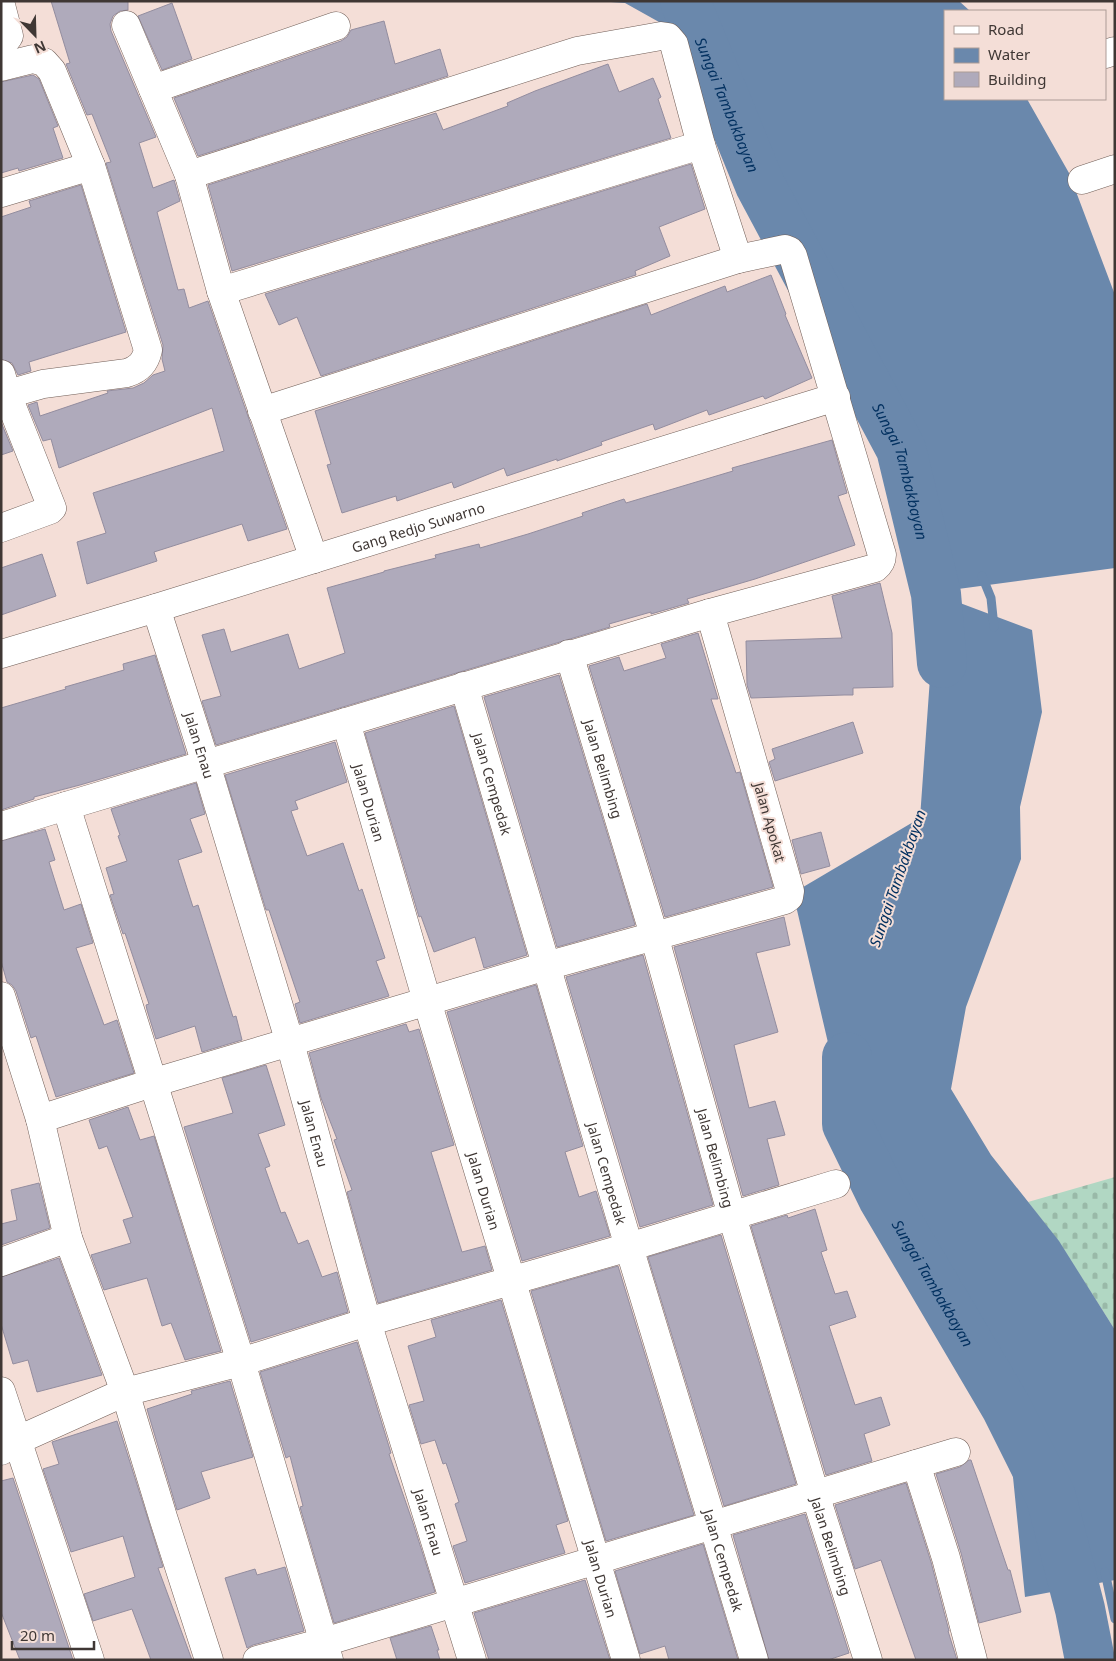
<svg xmlns="http://www.w3.org/2000/svg" width="1116" height="1661" font-family="'Noto Sans',sans-serif">
<style>
.cemetery{fill:url(#cemetery-stones)}
.water{fill:#6a88ac}
.lines{fill:none;stroke-linecap:round;stroke-linejoin:round}
.stream{stroke:#6a88ac;stroke-width:9}
.river{stroke:#6a88ac;stroke-width:50}
.building{fill:#afaabb;stroke:#938d9f}
.minor-casing{stroke:#715f58;stroke-width:29}
.minor{stroke:#fff;stroke-width:28}
.labels{text-anchor:middle;dominant-baseline:central;stroke-width:4;stroke-linejoin:round;paint-order:stroke}
.street-label{font-size:14px;fill:#3f3734;stroke:#f4ded7}
.water-label{font-size:15px;font-style:italic;fill:#033160;stroke:#f4ded7}
</style>
<defs>
<pattern id="cemetery-stones" width="16" height="16" patternUnits="userSpaceOnUse" patternTransform="scale(1.25)"><rect width="16" height="16" fill="#b1d7c3"/><path d="M2 7V4a2 2 0 0 1 4 0v3zM10 15v-3a2 2 0 0 1 4 0v3z" fill="#99b9a8"/></pattern>
</defs>
<rect width="100%" height="100%" fill="#f4ded7"/>
<polygon class="cemetery" points="1115,1177 1115,1330 1059,1242 1028,1202"/>
<g class="water">
<polygon points="597,1 959,1 970,11 945,11 945,99 1027,99 1069,173 1115,295 1115,568 958,589 808,242 693,41 625,3"/>
<polygon points="936,594 1032,630 1042,712 1020,807 1021,859 966,1007 951,1089 991,1155 1059,1241 1115,1330 1115,1580 1025,1597 1006,1407 883,1198 847,1124 793,893 920,818"/>
</g>
<g class="lines">
<g class="stream">
<polyline points="982,576 991,598 994,627"/>
<polyline points="1105,1572 1115,1619"/>
</g>
<g class="river">
<path id="s1" d="M685,1L760,185L901,449L936,594L942,663"/>
<path id="s2" d="M847,1057V1124L883,1198L1006,1407L1051,1497L1080,1609L1090,1660"/>
</g>
</g>
<g class="building">
<polygon points="51,1 128,1 128,10 120,11 113,16 110,24 111,31 156,137 139,143 153,188 174,180 180,201 157,212 178,290 184,289 189,308 208,301 287,529 248,541 242,524 154,552 157,561 87,584 77,542 106,533 93,493 224,451 212,408 59,468 51,439 43,441 28,405 37,402 40,416 108,393 107,391 133,388 144,383 153,375 165,371 162,359 163,345 106,163 111,162 92,114 87,115 66,64 70,63"/>
<polygon points="172,3 192,59 162,70 138,16"/>
<polygon points="384,21 395,64 440,49 448,76 198,156 174,98 341,41 347,37 351,30"/>
<polygon points="608,64 619,92 653,78 661,97 658,99 671,138 232,271 208,185 436,113 443,130 508,106 507,103 535,91"/>
<polygon points="33,75 39,79 58,126 53,128 63,158 19,171 18,168 1,173 1,82"/>
<polygon points="691,164 705,209 659,227 670,256 635,271 636,275 321,376 297,317 279,325 265,294"/>
<polygon points="81,185 126,332 29,362 31,371 18,375 12,363 1,359 1,217 31,207 29,201"/>
<polygon points="771,275 786,314 785,315 812,378 765,399 763,396 709,415 707,410 655,430 653,424 601,442 602,445 557,461 557,459 507,476 504,468 454,488 452,482 397,501 396,496 342,513 327,465 331,464 315,411 647,304 651,315 725,286 727,292"/>
<polygon points="1,422 13,451 1,455"/>
<polygon points="832,440 847,493 838,496 855,545 755,579 687,599 689,603 651,614 651,612 609,624 610,627 216,745 202,701 221,696 202,635 224,629 231,652 288,634 299,669 345,653 327,588 384,572 384,571 436,558 435,555 479,544 480,548 528,534 583,516 582,513 624,499 626,503 733,471 732,468"/>
<polygon points="42,554 56,596 1,615 1,568"/>
<polygon points="880,583 892,633 893,687 853,688 853,695 844,695 751,698 747,685 746,641 842,638 832,596"/>
<polygon points="698,633 718,699 711,699 736,773 740,772 773,887 665,917 589,666 619,657 624,671 666,658 661,644"/>
<polygon points="155,655 186,754 80,785 34,797 34,799 1,810 1,708 66,689 65,687 124,670 123,664"/>
<polygon points="559,675 635,925 557,947 484,697"/>
<polygon points="454,706 527,955 484,968 475,937 434,952 421,916 419,917 365,733"/>
<polygon points="853,722 863,753 775,781 769,762 775,759 772,749"/>
<polygon points="335,742 347,782 295,801 298,809 291,811 307,856 343,843 359,891 362,889 385,958 376,961 389,996 300,1023 295,1004 300,1002 269,910 266,910 225,775"/>
<polygon points="196,783 205,814 190,819 202,852 178,860 193,907 198,905 233,1017 236,1016 242,1040 202,1052 195,1026 156,1039 147,1010 146,1005 149,1004 125,933 123,934 110,895 114,894 106,868 127,861 118,836 120,835 111,809"/>
<polygon points="45,829 55,860 49,862 64,910 81,904 93,943 76,948 104,1025 117,1020 134,1073 56,1097 36,1036 31,1038 16,991 12,985 7,982 1,961 1,841"/>
<polygon points="821,832 830,866 801,874 792,840"/>
<polygon points="784,917 790,945 756,953 778,1032 734,1045 749,1108 775,1101 785,1135 767,1139 779,1185 743,1196 674,947"/>
<polygon points="643,955 713,1205 640,1227 566,977"/>
<polygon points="536,985 583,1146 565,1152 579,1197 596,1191 610,1236 522,1261 447,1012"/>
<polygon points="406,1024 409,1032 419,1029 454,1145 431,1152 462,1252 485,1246 492,1270 378,1303 347,1192 352,1190 334,1140 337,1139 321,1098 309,1053"/>
<polygon points="266,1065 285,1125 258,1134 270,1166 265,1168 281,1213 285,1212 298,1244 308,1240 322,1277 337,1272 348,1312 251,1342 184,1127 233,1113 222,1078"/>
<polygon points="128,1107 140,1140 154,1136 221,1351 185,1360 171,1323 162,1326 147,1278 104,1290 91,1255 131,1243 123,1220 133,1217 107,1146 99,1149 89,1120"/>
<polygon points="39,1183 50,1228 1,1245 1,1224 17,1220 11,1190"/>
<polygon points="815,1209 827,1250 821,1252 835,1294 847,1291 856,1317 829,1326 855,1405 881,1397 890,1425 864,1434 872,1461 826,1475 751,1226 787,1215 788,1218"/>
<polygon points="721,1235 796,1484 724,1506 648,1257"/>
<polygon points="59,1258 102,1375 37,1392 28,1360 13,1364 1,1324 1,1277"/>
<polygon points="618,1266 694,1515 606,1541 531,1291"/>
<polygon points="501,1300 568,1521 556,1525 565,1553 465,1583 453,1546 467,1541 455,1504 459,1502 446,1463 443,1464 435,1440 421,1444 409,1405 424,1401 408,1346 436,1337 431,1320"/>
<polygon points="357,1342 391,1453 389,1454 413,1523 435,1592 334,1623 300,1507 303,1506 290,1456 286,1458 260,1372"/>
<polygon points="230,1381 253,1457 201,1472 210,1498 177,1510 147,1409 192,1394 191,1391"/>
<polygon points="117,1421 163,1567 158,1568 192,1660 151,1660 132,1609 93,1621 84,1594 135,1577 123,1536 71,1552 43,1469 59,1464 52,1442"/>
<polygon points="969,1460 971,1460 1008,1570 1010,1570 1021,1612 979,1623 961,1553 936,1474 960,1467"/>
<polygon points="13,1478 73,1660 20,1660 1,1612 1,1481"/>
<polygon points="906,1483 931,1562 949,1631 948,1631 957,1660 916,1660 881,1560 855,1569 835,1505"/>
<polygon points="805,1514 849,1653 828,1660 769,1660 733,1535"/>
<polygon points="703,1544 738,1660 669,1660 665,1646 640,1654 615,1571"/>
<polygon points="285,1567 304,1631 253,1645 247,1648 225,1578 255,1569 257,1575"/>
<polygon points="585,1580 610,1660 489,1660 474,1613"/>
<polygon points="431,1626 439,1650 437,1650 440,1660 397,1660 390,1638"/>
</g>
<g class="lines">
<defs>
<g id="minor">
<polyline points="1,5 9,36 6,40 1,42"/>
<polyline points="126,25 189,175 221,291 314,559"/>
<polyline points="1105,54 1115,51"/>
<path d="M1,67L33,59L44,62L52,71L91,166L148,350C145,363 139,369 127,373L43,384L1,396"/>
<polyline points="153,89 336,26"/>
<polyline points="1082,180 1115,169"/>
<polyline points="1,193 91,166"/>
<polyline points="221,291 701,145"/>
<polyline points="1,374 7,394 52,508 50,510 1,528"/>
<polyline points="262,411 738,259"/>
<path id="s3" d="M156,608L206,764L290,1043L367,1322L472,1660"/>
<path id="s4" d="M1,654L156,608L836,397"/>
<path id="s5" d="M569,654L654,935L732,1216L815,1494L868,1660"/>
<path id="s6" d="M464,686L629,1247L754,1660"/>
<path id="s7" d="M346,722L427,1001L626,1660"/>
<polyline points="66,806 241,1362 329,1660"/>
<path d="M1,826L66,806L710,613L875,568C880,564 882,561 882,555L793,256L790,251L785,249L738,259L701,145L674,44L668,37L661,36L577,51L189,175"/>
<polyline points="1,996 40,1119 68,1238 125,1392 163,1517 209,1660"/>
<polyline points="40,1119 152,1083 546,966 785,900 789,897 790,891 710,613"/>
<polyline points="1,1262 68,1238"/>
<polyline points="1,1391 90,1660"/>
<polyline points="1,1451 16,1441 125,1392 241,1362 367,1322 629,1247 836,1184"/>
<polyline points="916,1464 946,1558 973,1660"/>
<polyline points="257,1660 324,1642 956,1452"/>
</g>
</defs>
<use href="#minor" class="minor-casing"/>
<use href="#minor" class="minor"/>
</g>
<g class="labels">
<g class="street-label">
<text stroke="none"><textPath href="#s4" startOffset="436">Gang Redjo Suwarno</textPath></text>
<text stroke="none"><textPath href="#s3" startOffset="144">Jalan Enau</textPath></text>
<text stroke="none"><textPath href="#s5" startOffset="120">Jalan Belimbing</textPath></text>
<text stroke="none"><textPath href="#s6" startOffset="102">Jalan Cempedak</textPath></text>
<text stroke="none"><textPath href="#s7" startOffset="84">Jalan Durian</textPath></text>
<text transform="translate(770 822) rotate(74)">Jalan Apokat</text>
<text stroke="none"><textPath href="#s3" startOffset="549">Jalan Enau</textPath></text>
<text stroke="none"><textPath href="#s5" startOffset="525">Jalan Belimbing</textPath></text>
<text stroke="none"><textPath href="#s6" startOffset="508">Jalan Cempedak</textPath></text>
<text stroke="none"><textPath href="#s7" startOffset="489">Jalan Durian</textPath></text>
<text stroke="none"><textPath href="#s3" startOffset="954">Jalan Enau</textPath></text>
<text stroke="none"><textPath href="#s5" startOffset="930">Jalan Belimbing</textPath></text>
<text stroke="none"><textPath href="#s6" startOffset="912">Jalan Cempedak</textPath></text>
<text stroke="none"><textPath href="#s7" startOffset="894">Jalan Durian</textPath></text>
</g>
<g class="water-label">
<text stroke="none"><textPath href="#s1" startOffset="112">Sungai Tambakbayan</textPath></text>
<text stroke="none"><textPath href="#s1" startOffset="519">Sungai Tambakbayan</textPath></text>
<text transform="translate(897 878) rotate(-71)">Sungai Tambakbayan</text>
<text stroke="none"><textPath href="#s2" startOffset="248">Sungai Tambakbayan</textPath></text>
</g>
</g>
<rect width="1116" height="1661" fill="none" stroke="#3f3734" stroke-width="5"/>
<rect x="944" y="10" width="162" height="90" fill="#f4ded7" stroke="#ac9b96"/>
<rect x="954" y="26" width="25" height="8" fill="#ffffff" stroke="#ac9b96"/>
<text x="988" y="35" font-size="15" fill="#3f3734">Road</text>
<rect x="954" y="48" width="25" height="15" fill="#6a88ac" stroke="#ac9b96"/>
<text x="988" y="60" font-size="15" fill="#3f3734">Water</text>
<rect x="954" y="72" width="25" height="15" fill="#afaabb" stroke="#ac9b96"/>
<text x="988" y="85" font-size="15" fill="#3f3734">Building</text>
<g transform="translate(35 35) rotate(157)" stroke="#f4ded7" stroke-width="4" paint-order="stroke">
<path d="M0-4L9 19L0 12L-9 19Z" fill="#3f3734"/>
<text y="-8" font-size="14" font-weight="bold" text-anchor="middle" fill="#3f3734">N</text>
</g>
<path d="M12 1641v8h82v-8" fill="none" stroke="#3f3734" stroke-width="2.5"/>
<text x="20" y="1641" font-size="15" fill="#3f3734" stroke="#f4ded7" stroke-width="4" paint-order="stroke">20 m</text>
</svg>
